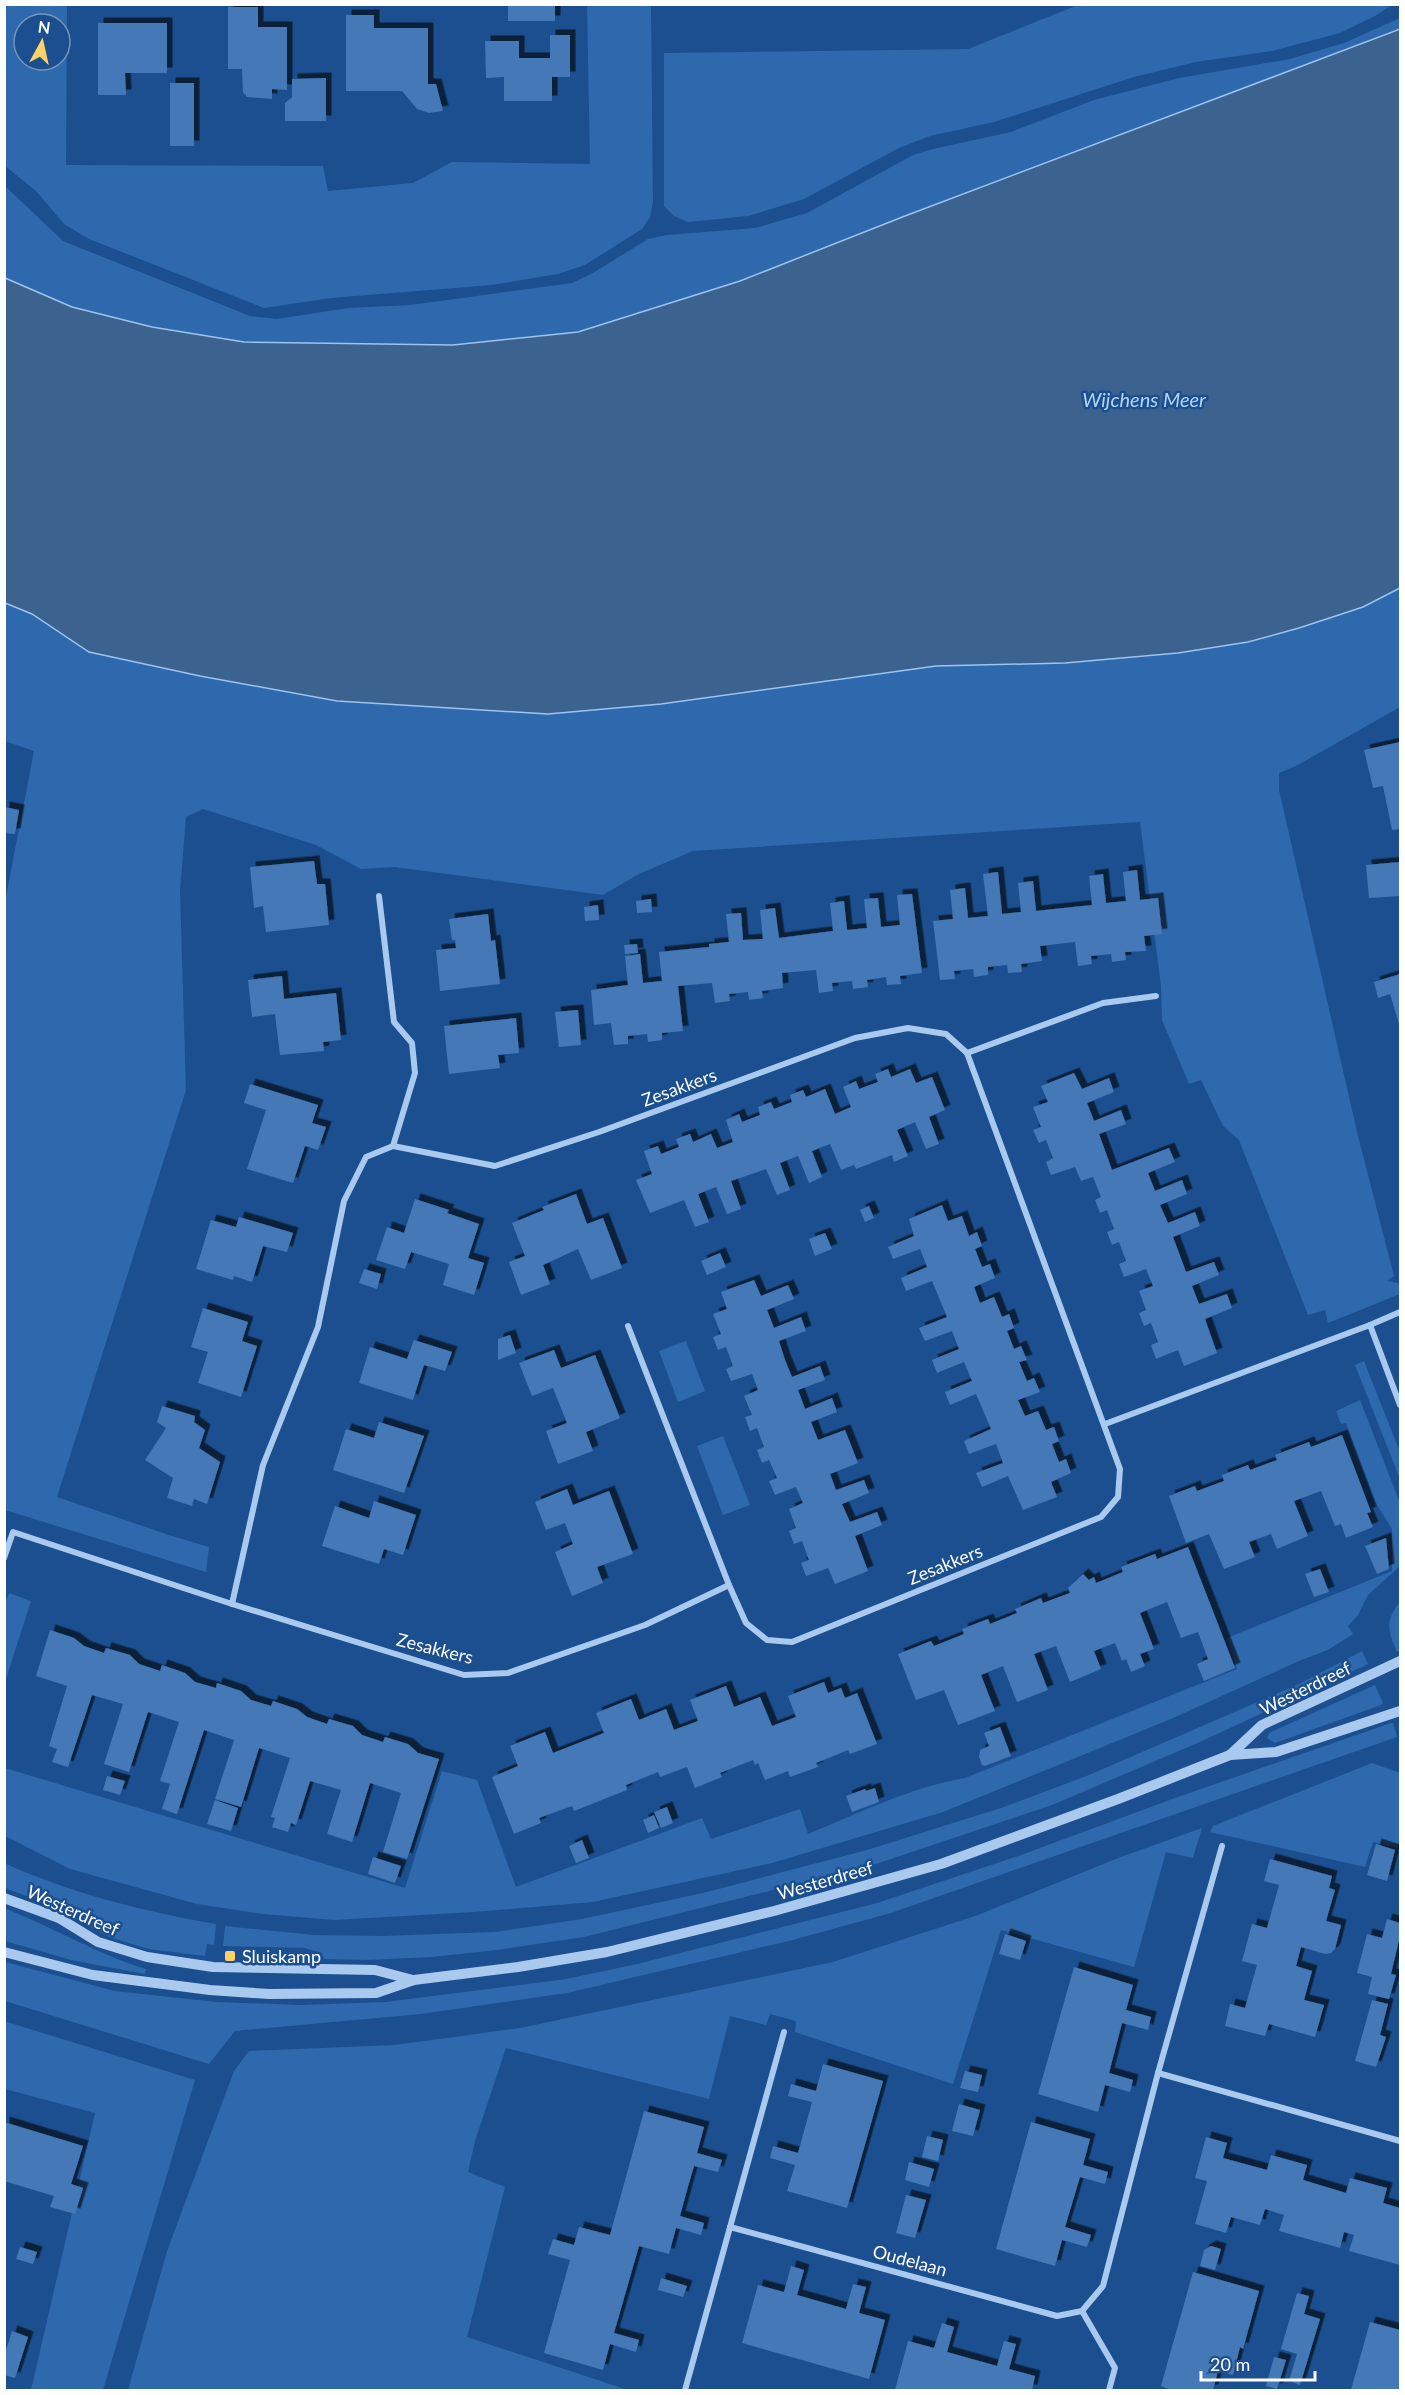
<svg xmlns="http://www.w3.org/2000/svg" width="1405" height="2395" font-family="Lato,sans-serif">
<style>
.green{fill:#2e69ad;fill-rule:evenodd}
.water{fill:#3c6290;stroke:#9cc4f0;stroke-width:1.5}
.building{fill:#4478b7;filter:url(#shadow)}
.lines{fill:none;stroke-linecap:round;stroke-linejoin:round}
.minor{stroke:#a9c9ee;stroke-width:6}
.tertiary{stroke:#a9c9ee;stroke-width:10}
.poi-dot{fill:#ffd166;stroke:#1b4f8f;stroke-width:2}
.labels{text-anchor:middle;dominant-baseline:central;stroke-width:5;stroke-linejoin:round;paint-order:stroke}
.street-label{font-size:18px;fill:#fff;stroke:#1b4f8f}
.poi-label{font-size:18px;fill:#fff;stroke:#1b4f8f;text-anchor:start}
.water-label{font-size:20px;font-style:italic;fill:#b5d3f5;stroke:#1b4f8f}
</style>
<defs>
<filter id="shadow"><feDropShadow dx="5.5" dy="-5.5" stdDeviation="0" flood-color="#0009"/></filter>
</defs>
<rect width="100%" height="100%" fill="#1b4f8f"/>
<g class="green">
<path d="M4,5H67L66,165L323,166L328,191L413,183L452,162L590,164L587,5H651L653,202L650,217L642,229L585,265L558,274L492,285L331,298L264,308L89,239L64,224L36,191L5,166ZM24,24H60V60H24Z"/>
<polygon points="1078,5 1392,5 1375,16 1340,33 1272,51 1196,62 1134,77 994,122 930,136 899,148 804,199 748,216 688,222 674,216 664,206 664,53 968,49"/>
<polygon points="1400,18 1400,29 905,216 740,281 578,332 453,345 244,342 152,327 72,307 5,278 4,185 63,241 250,316 277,319 348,308 410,305 572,283 593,273 648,239 667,235 755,228 807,213 913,155 933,149 1011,132 1094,100 1179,78 1290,59 1344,43"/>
<polygon points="1400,588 1400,707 1298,765 1279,773 1279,790 1358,1136 1394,1276 1387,1281 1398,1283 1400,1287 1400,1294 1328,1323 1325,1310 1308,1315 1239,1140 1223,1126 1201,1080 1189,1084 1162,1020 1161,986 1140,822 693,851 639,874 603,895 395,867 361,869 316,845 203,809 186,817 180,891 186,1090 57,1497 172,1536 209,1547 206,1572 5,1510 4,907 34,751 5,741 4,603 32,614 89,652 200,676 337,701 606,707 661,704 936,666 1065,663 1178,653 1248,642 1299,628 1363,607"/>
<polygon points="686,1341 705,1391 678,1402 659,1351"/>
<polygon points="1364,1361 1400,1452 1400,1479 1355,1365"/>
<path d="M1360,1400L1400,1503V1566L1368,1595L1358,1615L1348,1626L1353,1634L1328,1650L1299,1661L1171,1719L943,1812L772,1863L593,1902L474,1912L334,1920L263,1914L197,1904L70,1869L5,1836V1768L405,1888L442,1771L477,1780L516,1887L702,1818L711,1839L800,1809L808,1834C859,1813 911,1787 965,1778L1237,1669L1227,1638L1392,1571V1529L1377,1505L1346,1423L1341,1424L1336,1411Z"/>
<polygon points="723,1436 750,1505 723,1515 697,1446"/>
<polygon points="9,1593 31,1601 5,1682 4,1606"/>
<path d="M1400,1601V1650L1397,1652C1387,1629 1385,1622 1400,1601Z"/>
<polygon points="1362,1651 1368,1664 1200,1742 1052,1805 870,1866 584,1937 497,1950 432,1957 366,1960 324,1959 322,1953 304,1948 223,1946 225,1926 314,1935 383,1936 494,1932 582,1919 703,1893 867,1850 1001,1808 1089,1775 1299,1684"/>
<polygon points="1375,1685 1383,1703 1381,1705 1275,1743 1267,1738 1269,1733"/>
<polygon points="1391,1723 1393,1723 1397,1737 891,1913 789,1941 567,1993 421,2014 235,2031 209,2064 5,2001 5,1962 115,1991 216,2002 300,2005 386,2002 566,1979 637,1964 877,1903 1021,1855 1175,1798"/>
<polygon points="1372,1763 1400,1773 1400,1837 1397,1848 1373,1842 1365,1867 1210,1832 1213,1826"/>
<polygon points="1202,1828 1193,1858 1166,1852 1134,1967 1001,1930 953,2084 795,2032 796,2021 770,2014 766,2025 730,2016 709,2099 506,2048 475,2141 468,2172 505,2187 467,2337 628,2390 128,2390 167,2251 234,2071 249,2051 395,2045 520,2028 833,1962 978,1915 1118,1858"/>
<path d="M4,1863C73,1894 142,1911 216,1924L214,1945L207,1944L205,1956L148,1949L109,1937L48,1904L5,1888Z"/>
<path d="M4,1908C53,1927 96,1954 146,1969L145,1974L71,1960L5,1941Z"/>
<polygon points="4,2021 195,2080 103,2390 31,2390 95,2113 5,2089"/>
</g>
<polygon class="water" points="1400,29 1400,588 1363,607 1299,628 1248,642 1178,653 1065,663 936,666 661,704 548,714 337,701 200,676 89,652 32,614 5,603 5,278 72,307 152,327 244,342 453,345 578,332 740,281 905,216"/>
<g class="building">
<rect x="508" y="4" width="47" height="17"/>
<polygon points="228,7 258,7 258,27 287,27 287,90 272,89 272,99 247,97 243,92 242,69 228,69"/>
<polygon points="346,15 374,15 374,28 428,28 428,84 436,84 443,111 429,113 417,109 402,91 346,91"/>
<polygon points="98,23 167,23 167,73 125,73 126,95 98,95"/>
<polygon points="550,35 570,35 570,77 552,77 552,101 504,101 504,77 486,78 485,41 519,41 519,58 550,58"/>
<polygon points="326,78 326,121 285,121 285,103 292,97 292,79"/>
<rect x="170" y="83" width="24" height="63"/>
<polygon points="1400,742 1400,829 1392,830 1383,786 1373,788 1364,750"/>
<polygon points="4,807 19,810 15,834 4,833"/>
<polygon points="314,861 317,884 325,884 329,925 266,932 263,906 254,908 250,867"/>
<polygon points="1400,862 1400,896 1369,898 1366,865"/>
<polygon points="1137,870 1140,900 1158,898 1162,934 1144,936 1146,951 1125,952 1126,960 1112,962 1111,954 1091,956 1092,964 1078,966 1075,942 1040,946 1042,961 1021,964 1022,972 1008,973 1007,965 988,967 988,975 974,977 973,969 954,971 955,979 940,980 933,921 953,919 950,890 965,888 968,918 988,916 983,874 998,872 1002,914 1021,912 1018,883 1033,881 1036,911 1054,909 1092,905 1089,876 1103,874 1106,903 1126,901 1123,872"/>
<polygon points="912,894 922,973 900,976 901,984 887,985 886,977 867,980 868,987 853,989 852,981 832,983 833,991 819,993 816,970 782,973 783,988 762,991 763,998 749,1000 748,992 729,994 730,1001 715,1003 712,983 678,986 683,1031 662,1033 662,1040 648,1042 647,1034 628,1036 628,1044 614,1045 611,1023 594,1025 591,990 628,985 625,956 640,954 643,983 662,981 659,952 709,947 709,944 729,942 726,914 741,913 743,940 763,939 760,910 775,908 779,938 833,931 830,903 844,901 847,930 867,928 864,899 878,898 881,927 900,925 897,895"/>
<polygon points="651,899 652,912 637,913 636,901"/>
<polygon points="598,905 599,920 585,921 584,907"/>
<polygon points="488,914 491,941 495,940 500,984 440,991 436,950 456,948 455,940 452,940 449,919"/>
<polygon points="637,944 638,953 625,954 624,945"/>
<polygon points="1400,974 1400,1023 1399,1024 1390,994 1378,998 1374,982"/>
<polygon points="282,976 284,999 336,993 341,1040 323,1042 324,1051 280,1055 275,1014 252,1017 248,980"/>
<polygon points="578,1010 581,1045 559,1047 555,1012"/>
<polygon points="516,1018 519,1053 498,1055 500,1068 449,1074 444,1026"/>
<polygon points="888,1069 891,1077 910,1069 916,1083 932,1077 945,1110 929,1117 939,1144 926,1149 915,1122 897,1130 908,1156 894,1162 892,1155 856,1169 854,1165 841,1170 830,1144 812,1151 822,1177 809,1183 798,1156 780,1163 790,1190 777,1195 766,1169 731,1181 741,1209 727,1214 716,1187 698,1194 709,1222 695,1227 684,1200 650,1213 636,1180 652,1174 644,1151 658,1146 661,1154 679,1147 676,1139 690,1134 693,1142 711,1134 717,1148 733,1142 726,1120 739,1114 742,1122 760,1115 758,1107 771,1102 774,1109 792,1102 790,1095 803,1090 806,1097 825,1089 835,1114 851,1107 843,1087 856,1081 859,1089 878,1082 875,1074"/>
<polygon points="1074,1073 1082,1089 1109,1078 1114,1092 1087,1103 1094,1121 1121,1110 1126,1124 1099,1134 1112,1170 1169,1148 1175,1162 1148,1173 1155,1191 1182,1180 1187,1194 1160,1205 1168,1223 1195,1212 1200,1226 1173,1237 1186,1272 1214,1262 1219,1275 1192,1286 1199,1304 1227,1294 1232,1308 1205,1319 1217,1353 1184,1366 1178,1350 1156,1359 1151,1345 1158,1342 1151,1323 1144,1326 1139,1313 1146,1310 1139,1291 1153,1286 1146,1269 1124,1277 1119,1264 1126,1261 1119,1242 1112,1245 1107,1232 1114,1229 1107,1210 1100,1213 1095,1200 1101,1197 1093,1177 1081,1181 1075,1167 1051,1175 1046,1162 1053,1158 1046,1140 1039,1143 1033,1130 1041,1127 1033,1107 1048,1102 1041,1086"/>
<polygon points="250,1084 318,1105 312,1123 326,1127 318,1150 305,1146 293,1183 247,1169 266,1110 244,1103"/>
<polygon points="576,1194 587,1224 603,1218 622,1268 591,1280 578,1249 543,1265 550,1284 521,1295 509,1262 525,1256 512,1223 544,1210 542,1207"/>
<polygon points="415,1199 449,1210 447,1213 479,1224 468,1258 484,1263 474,1295 443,1285 449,1264 411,1252 405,1269 376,1260 387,1227 404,1233"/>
<polygon points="942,1205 948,1221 962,1216 969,1236 977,1232 982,1246 975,1249 982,1267 990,1264 995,1278 974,1287 980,1303 994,1297 1002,1317 1009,1314 1014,1328 1007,1331 1014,1349 1021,1346 1027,1360 1019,1362 1027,1381 1034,1378 1040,1392 1018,1400 1025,1416 1038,1411 1046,1430 1054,1427 1059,1441 1052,1444 1059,1462 1066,1459 1071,1473 1051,1482 1057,1497 1023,1510 1008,1476 982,1487 976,1473 1003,1463 996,1444 969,1454 964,1441 991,1429 976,1394 950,1405 945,1392 972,1381 964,1362 937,1373 932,1360 959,1349 952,1331 925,1341 919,1328 947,1317 932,1281 906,1291 901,1278 927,1267 920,1249 893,1259 888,1247 914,1236 909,1219"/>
<polygon points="869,1206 874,1218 865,1222 860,1210"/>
<polygon points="239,1217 293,1233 287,1252 263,1246 252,1282 234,1276 233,1280 196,1269 211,1220 236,1227"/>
<polygon points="825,1233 832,1249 815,1256 809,1239"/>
<polygon points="720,1253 726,1267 707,1275 701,1261"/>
<polygon points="364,1269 381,1274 377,1289 359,1283"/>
<polygon points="754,1280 761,1296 788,1285 794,1299 767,1310 774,1328 801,1317 806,1331 779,1341 785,1360 792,1377 820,1366 825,1380 798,1390 805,1409 832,1398 837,1412 811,1422 818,1440 845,1430 858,1463 830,1474 836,1490 864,1480 869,1493 842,1504 850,1522 877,1512 882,1525 855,1536 868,1571 835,1584 828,1568 806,1576 801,1563 809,1560 802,1541 794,1544 789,1531 796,1528 789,1509 803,1503 796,1487 775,1495 769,1481 777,1478 769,1460 762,1463 757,1450 764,1447 757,1428 750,1431 745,1417 752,1415 744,1396 758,1390 752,1374 731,1381 726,1369 733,1366 726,1347 718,1350 713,1337 721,1334 713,1314 727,1309 721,1292"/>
<polygon points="203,1308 248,1322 242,1341 257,1346 241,1397 198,1383 208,1352 191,1347"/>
<polygon points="510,1335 516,1353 498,1360 498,1339"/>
<polygon points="414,1340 452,1352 445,1371 424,1365 413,1400 359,1383 370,1347 407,1359"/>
<polygon points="554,1350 561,1368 595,1355 620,1418 586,1432 593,1451 558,1464 546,1431 567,1423 553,1388 532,1396 519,1363"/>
<polygon points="162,1406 195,1416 194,1422 205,1430 199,1448 220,1462 207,1504 194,1499 192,1506 167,1498 173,1478 145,1460 166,1428 157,1422"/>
<polygon points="379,1422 424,1436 404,1493 333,1470 346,1429 374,1438"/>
<polygon points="1342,1435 1371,1512 1367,1513 1373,1527 1346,1538 1341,1524 1335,1526 1321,1491 1294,1501 1308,1536 1277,1549 1271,1534 1249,1542 1255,1557 1224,1569 1209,1534 1186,1543 1169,1496 1195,1486 1197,1491 1224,1481 1222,1475 1248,1465 1250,1470 1277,1460 1275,1455 1309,1442 1311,1447"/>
<polygon points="567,1489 573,1505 609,1491 633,1554 597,1567 603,1583 572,1596 555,1552 573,1544 565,1523 546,1530 535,1502"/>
<polygon points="374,1501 416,1515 403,1555 384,1549 379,1564 322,1546 335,1506 369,1518"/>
<polygon points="1386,1538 1389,1569 1377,1574 1365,1546"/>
<polygon points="1188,1547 1235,1668 1204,1681 1197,1664 1208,1659 1198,1632 1181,1638 1167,1602 1140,1613 1154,1649 1140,1654 1145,1666 1131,1672 1126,1659 1122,1661 1115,1643 1094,1651 1101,1669 1070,1682 1056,1646 1034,1654 1048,1690 1017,1702 1003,1666 981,1675 995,1711 958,1725 944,1690 916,1700 898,1654 931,1641 934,1646 964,1634 962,1629 988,1619 990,1624 1017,1613 1015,1609 1041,1598 1043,1603 1070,1593 1068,1588 1083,1574 1089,1580 1094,1577 1096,1583 1123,1572 1121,1567 1155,1554 1157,1559"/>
<polygon points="1320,1569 1329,1592 1314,1597 1305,1574"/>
<polygon points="50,1630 74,1638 84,1646 104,1653 106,1648 130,1655 139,1664 160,1671 162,1665 185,1673 195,1682 216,1688 217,1683 241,1691 251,1700 271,1706 273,1701 297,1709 307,1717 327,1724 329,1719 353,1726 362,1735 383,1742 385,1737 408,1744 418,1753 439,1759 407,1859 383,1852 401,1793 370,1783 352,1842 327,1834 341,1790 310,1781 296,1825 291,1823 288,1832 272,1827 275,1818 271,1817 290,1758 259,1748 241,1807 215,1799 234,1740 204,1730 177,1814 162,1809 170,1784 160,1781 179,1722 148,1712 129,1772 104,1764 123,1704 92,1695 68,1767 52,1762 57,1749 49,1746 67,1686 36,1676"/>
<polygon points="824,1682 828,1693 841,1688 845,1698 857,1693 877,1744 850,1754 848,1750 831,1757 816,1763 818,1767 790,1777 788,1771 765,1780 758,1763 755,1765 753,1760 720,1773 722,1777 695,1788 687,1767 660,1777 658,1772 626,1785 627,1790 574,1811 572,1806 539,1818 541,1823 514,1834 492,1777 518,1766 510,1746 545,1732 553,1753 604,1733 596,1713 631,1699 639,1720 666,1709 674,1730 698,1721 690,1700 726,1686 734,1707 760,1697 772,1726 796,1717 788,1696"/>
<polygon points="1000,1727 1011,1756 985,1766 982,1765 979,1757 980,1750 989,1746 984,1733"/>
<polygon points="107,1776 125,1781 120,1795 103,1790"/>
<polygon points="875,1788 879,1802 852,1812 846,1796 865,1789 866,1791"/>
<polygon points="215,1800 238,1808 231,1831 207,1824"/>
<polygon points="667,1807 673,1823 661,1828 654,1812"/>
<polygon points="654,1815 659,1828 648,1833 643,1820"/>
<polygon points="582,1840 589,1858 576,1863 569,1846"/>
<polygon points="1376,1844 1395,1850 1387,1881 1367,1875"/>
<polygon points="373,1857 401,1866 395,1883 368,1874"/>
<polygon points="1270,1859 1332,1876 1329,1888 1335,1890 1326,1921 1341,1925 1335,1949 1331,1953 1325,1954 1301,1947 1296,1966 1312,1971 1304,2000 1324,2005 1315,2037 1269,2024 1265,2036 1225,2026 1230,2004 1245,2008 1257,1965 1242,1961 1252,1924 1267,1928 1279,1885 1264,1881"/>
<polygon points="1387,1919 1400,1923 1400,1936 1391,1974 1396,1975 1389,1999 1368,1994 1372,1977 1357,1973 1367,1934 1382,1938"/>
<polygon points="1005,1934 1026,1941 1020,1960 999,1954"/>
<polygon points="1074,1967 1133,1985 1126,2010 1151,2017 1148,2030 1122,2023 1109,2073 1133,2080 1130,2092 1105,2085 1098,2112 1038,2094"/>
<polygon points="1372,2000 1388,2004 1380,2035 1386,2037 1376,2067 1355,2061"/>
<polygon points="823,2064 883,2081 847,2208 787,2191 795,2165 770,2158 773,2146 798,2153 812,2102 788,2096 791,2084 816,2091"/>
<polygon points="965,2071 982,2075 978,2092 960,2088"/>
<polygon points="959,2104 980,2110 973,2136 952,2131"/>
<polygon points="644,2111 704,2127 697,2153 722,2160 718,2172 694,2166 687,2190 680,2216 704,2223 701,2235 676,2228 669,2254 639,2246 614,2333 639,2340 636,2352 610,2344 603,2370 544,2353 570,2260 548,2254 553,2239 574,2245 579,2227 610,2235"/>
<polygon points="4,2122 83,2146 71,2184 83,2188 75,2214 50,2207 54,2196 4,2181"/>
<polygon points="1031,2122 1090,2139 1083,2165 1108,2172 1105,2184 1080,2177 1065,2227 1091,2235 1087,2247 1062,2240 1055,2266 996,2249"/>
<polygon points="927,2136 943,2140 938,2161 922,2157"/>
<polygon points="1206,2137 1227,2143 1223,2158 1267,2170 1271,2155 1307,2165 1303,2180 1346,2193 1350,2178 1387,2188 1383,2203 1400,2208 1400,2265 1349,2251 1354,2235 1344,2232 1340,2248 1279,2231 1284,2215 1265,2209 1260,2225 1231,2217 1226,2233 1195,2224 1207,2181 1195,2178"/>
<polygon points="909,2162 934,2169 929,2187 905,2180"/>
<polygon points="906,2195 926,2200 915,2238 896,2233"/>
<polygon points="1211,2246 1221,2249 1215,2270 1200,2266 1204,2250"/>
<polygon points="20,2247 37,2252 33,2264 16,2259"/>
<polygon points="791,2266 804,2270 797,2295 846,2309 853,2284 866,2287 859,2313 885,2320 869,2379 742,2343 758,2285 784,2292"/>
<polygon points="1193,2272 1259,2291 1243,2349 1240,2347 1233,2375 1218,2371 1213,2390 1171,2390 1161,2386"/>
<polygon points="661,2278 687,2286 683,2297 658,2290"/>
<polygon points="1297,2293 1309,2296 1304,2314 1320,2319 1300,2385 1289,2381 1297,2354 1281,2349"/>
<polygon points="1370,2322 1400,2330 1400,2390 1351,2390"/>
<polygon points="942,2323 954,2327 947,2352 997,2366 1004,2341 1016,2344 1009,2369 1035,2376 1032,2390 895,2390 908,2341 934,2348"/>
<polygon points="12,2331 28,2337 15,2378 4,2375 4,2357"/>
<polygon points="1274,2357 1286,2360 1277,2389 1266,2386"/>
</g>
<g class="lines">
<g class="minor">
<polyline points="379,896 394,1022 412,1043 415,1073 393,1146"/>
<polyline points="967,1053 1103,1003 1156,996"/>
<polyline points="1370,1325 1400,1312"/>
<polyline points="1105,1424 1370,1325 1400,1405"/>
<polyline points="4,1558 13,1532 232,1604 464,1675 508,1673 645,1625 729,1585"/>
<polyline points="232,1604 263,1465 318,1327 344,1201 366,1157 393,1146 495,1166 599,1132 855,1038 908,1028 946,1034 967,1053 1120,1469 1118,1497 1101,1517 792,1642 767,1640 746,1623 729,1585 628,1326"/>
<polyline points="1158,2073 1400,2141"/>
<polyline points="730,2227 1057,2316 1082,2311 1103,2286 1158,2073 1222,1846"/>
<polyline points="1082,2311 1115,2368 1109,2390"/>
<polyline points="685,2390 784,2032"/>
</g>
<g class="tertiary">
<polyline points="1230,1755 1262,1725 1400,1661"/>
<polyline points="4,1898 59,1918 98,1942 147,1957 213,1967 375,1970 413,1980"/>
<polyline points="4,1952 93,1975 210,1990 269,1994 376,1993 414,1980 518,1967 607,1952 774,1911 941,1864 1118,1799 1230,1755 1276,1752 1400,1711"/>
</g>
</g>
<rect class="poi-dot" x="224" y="1950" width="12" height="12" rx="3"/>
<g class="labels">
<g class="street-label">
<text transform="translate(679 1087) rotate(-20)">Zesakkers</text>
<text transform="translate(945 1564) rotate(-22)">Zesakkers</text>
<text transform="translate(435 1648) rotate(14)">Zesakkers</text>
<text transform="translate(1305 1688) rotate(-26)">Westerdreef</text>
<text transform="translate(825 1880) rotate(-16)">Westerdreef</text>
<text transform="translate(73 1910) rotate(24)">Westerdreef</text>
<text transform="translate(910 2260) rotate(15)">Oudelaan</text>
</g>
<g class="poi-label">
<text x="242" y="1956">Sluiskamp</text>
</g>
<g class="water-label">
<text x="1144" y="399">Wijchens Meer</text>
</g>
</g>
<rect width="1405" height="2395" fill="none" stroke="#ffffff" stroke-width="12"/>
<g transform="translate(42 42) rotate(8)"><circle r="28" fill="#1b4f8f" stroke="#7695bc" stroke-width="1.5"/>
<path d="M0-4.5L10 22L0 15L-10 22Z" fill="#ffd166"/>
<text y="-9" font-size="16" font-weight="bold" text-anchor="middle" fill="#ffffff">N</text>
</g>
<path d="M1201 2371v9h114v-9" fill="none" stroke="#ffffff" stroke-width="3"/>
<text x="1210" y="2371" font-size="18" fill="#ffffff" stroke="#1b4f8f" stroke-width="4.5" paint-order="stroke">20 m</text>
</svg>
